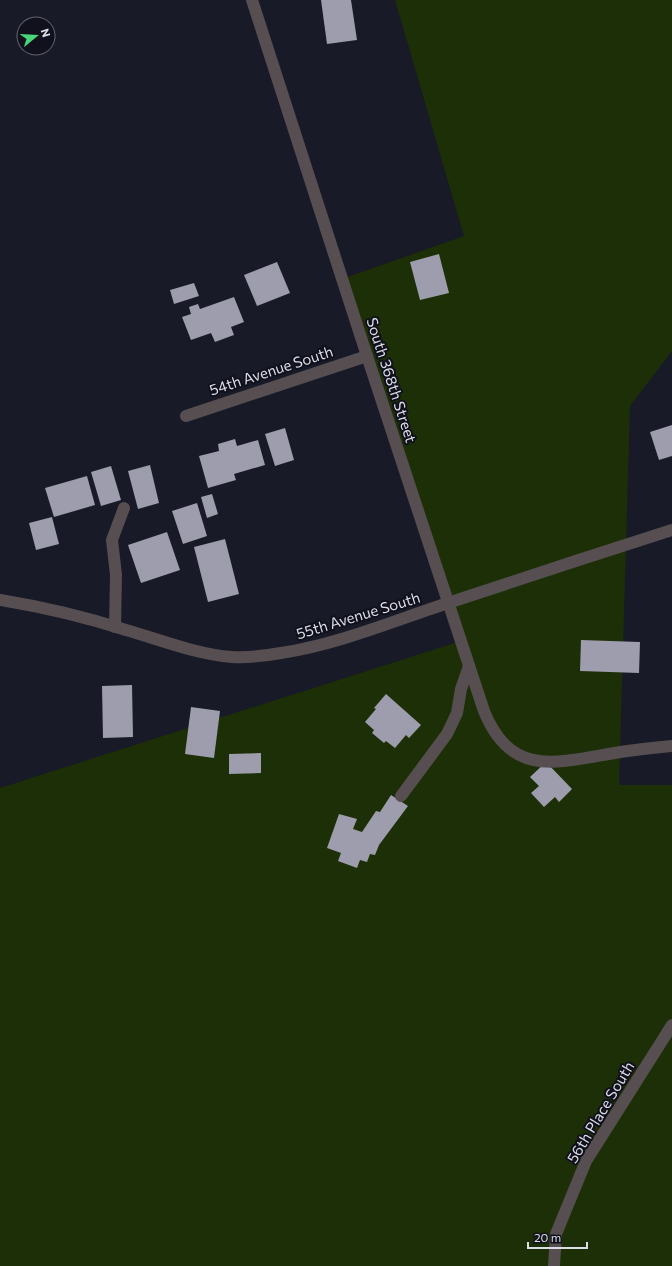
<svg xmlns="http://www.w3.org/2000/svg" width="672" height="1266" font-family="Commissioner,sans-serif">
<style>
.green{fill:#1d2f06}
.building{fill:#9d9dad}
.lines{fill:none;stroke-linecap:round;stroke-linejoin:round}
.minor{stroke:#564e50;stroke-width:12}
.labels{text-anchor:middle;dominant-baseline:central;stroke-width:4;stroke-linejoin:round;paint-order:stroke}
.street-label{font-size:15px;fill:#dcdee7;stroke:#10111d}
</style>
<rect width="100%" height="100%" fill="#181a27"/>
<polygon class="green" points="395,0 672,0 672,351 630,406 619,785 672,785 672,1266 0,1266 0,788 461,641 342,279 464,236"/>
<g class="building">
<polygon points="321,0 351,0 357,40 327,44"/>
<polygon points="439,254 449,293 420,300 410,262"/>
<polygon points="277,262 290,293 257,306 244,275"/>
<polygon points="194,283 199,296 174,304 170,290"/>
<polygon points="234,297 244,322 231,327 234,335 215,342 211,333 191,340 182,317 191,314 189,307 198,304 200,309"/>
<polygon points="672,425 672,456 659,460 650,432"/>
<polygon points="285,428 294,460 275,466 265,434"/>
<polygon points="235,439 237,446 258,440 265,465 234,474 236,480 208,488 199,456 219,451 218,444"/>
<polygon points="150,465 159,503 138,509 128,471"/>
<polygon points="111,466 121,500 101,506 91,472"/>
<polygon points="87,476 95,505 54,517 45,488"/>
<polygon points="212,494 218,514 207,518 201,497"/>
<polygon points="197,503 207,536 183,544 172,511"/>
<polygon points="52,517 59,544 36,550 29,523"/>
<polygon points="167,532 180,570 141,583 128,545"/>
<polygon points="225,539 239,594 208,602 194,547"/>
<polygon points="581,640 640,642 639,673 580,671"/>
<polygon points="132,685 133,737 103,738 102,686"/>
<polygon points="386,694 421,725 409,738 406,735 395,748 386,741 384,743 372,733 374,730 365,722 376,709 374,708"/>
<polygon points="191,707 220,711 214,758 185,754"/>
<polygon points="261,753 261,773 229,774 229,754"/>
<polygon points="546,762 572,789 559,802 555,797 544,807 531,793 539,786 530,777"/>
<polygon points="391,795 408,806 379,845 375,855 370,854 367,862 360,860 357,868 338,861 341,853 327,848 339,814 357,819 353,829 362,832 376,811 380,812"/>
</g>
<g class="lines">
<g class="minor">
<path d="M252,0L367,356L484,711C510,775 552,764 609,754C630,750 651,748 672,746"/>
<polyline points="186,416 367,356"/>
<path d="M0,600C43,607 85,617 126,630C161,640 195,654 232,657C248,658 264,656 281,653C339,644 393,621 448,603C523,578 597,554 672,530"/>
<polyline points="115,627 116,575 112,540 124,508"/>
<polyline points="401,796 447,734 457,713 461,689 469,666"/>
<polyline points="554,1266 556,1234 586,1161 672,1025"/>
</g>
</g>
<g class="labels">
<g class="street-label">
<text transform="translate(271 370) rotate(-18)">54th Avenue South</text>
<text transform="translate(392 380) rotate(72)">South 368th Street</text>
<text transform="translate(358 615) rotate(-17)">55th Avenue South</text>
<text transform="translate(600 1112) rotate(-59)">56th Place South</text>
</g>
</g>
<g transform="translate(36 36) rotate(72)"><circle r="19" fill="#10111d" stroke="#62636e"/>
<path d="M0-3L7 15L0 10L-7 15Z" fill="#47d779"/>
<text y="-6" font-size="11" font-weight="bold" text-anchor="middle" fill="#dcdee7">N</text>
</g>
<path d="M528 1242v6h59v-6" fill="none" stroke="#dcdee7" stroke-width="2"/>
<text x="534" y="1242" font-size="12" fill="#dcdee7" stroke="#10111d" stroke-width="3" paint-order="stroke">20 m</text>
</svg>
